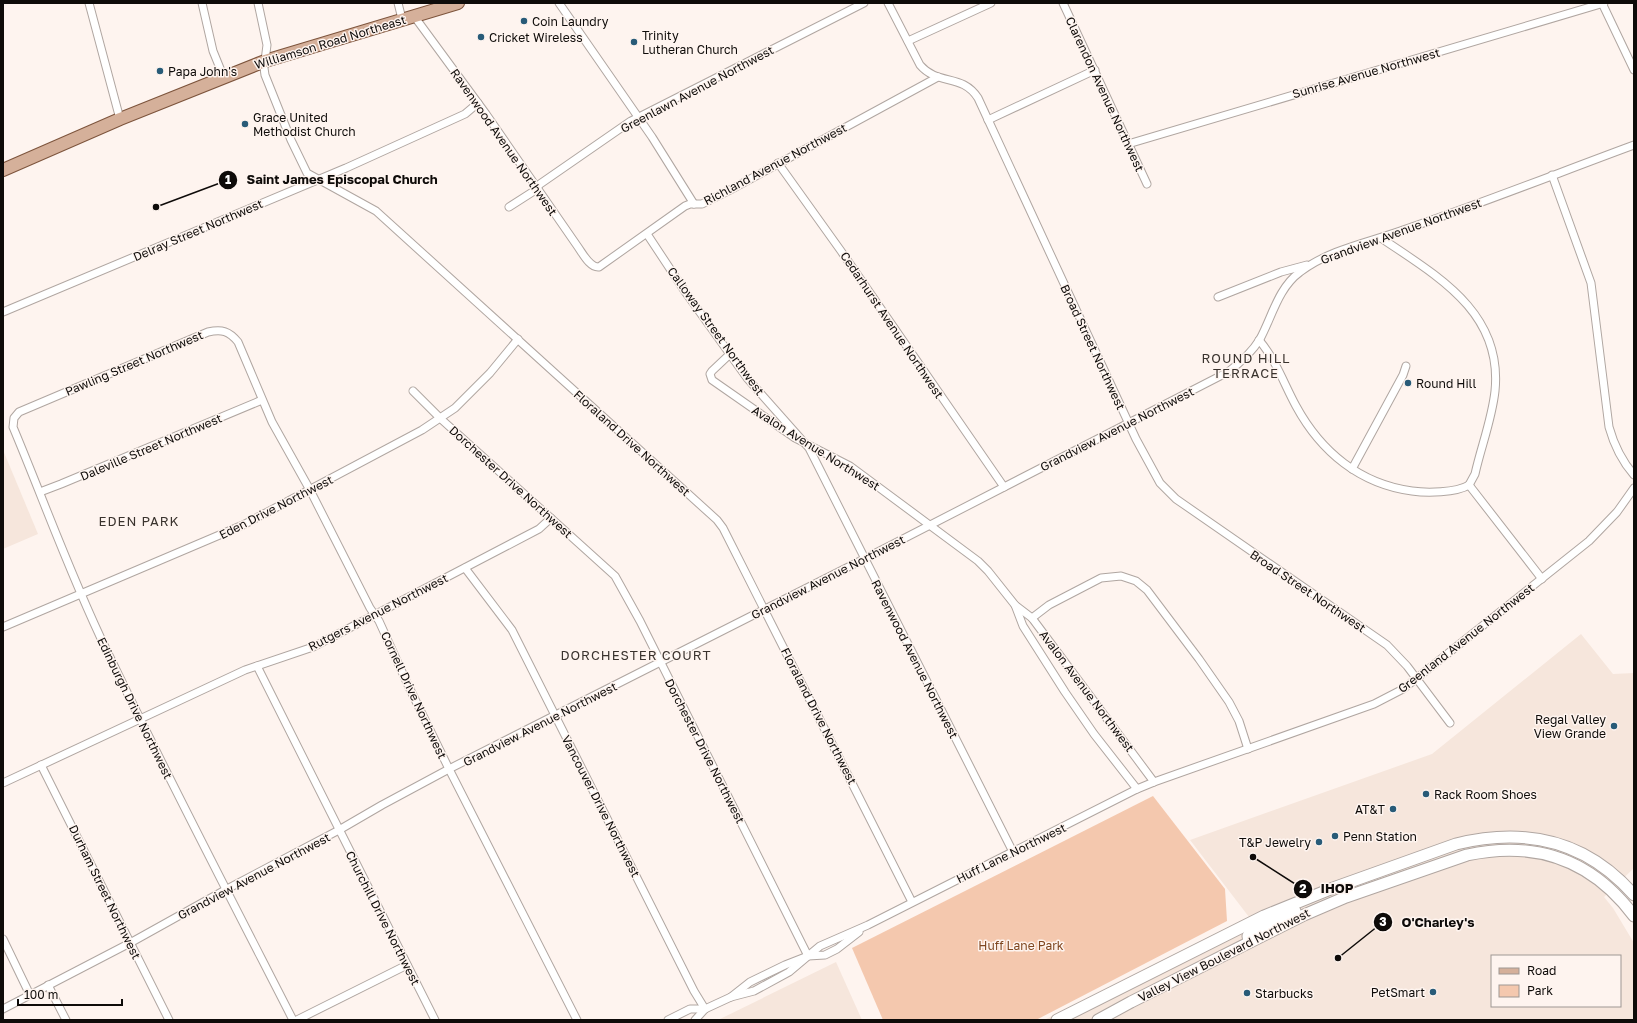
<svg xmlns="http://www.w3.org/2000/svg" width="1637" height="1023" font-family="'Golos Text',sans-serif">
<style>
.built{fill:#f6e6dc;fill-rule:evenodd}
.green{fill:#f4c8ae}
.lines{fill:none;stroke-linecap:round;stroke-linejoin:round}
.minor-casing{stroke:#b0a6a1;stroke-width:9}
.secondary-casing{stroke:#b0a6a1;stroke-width:13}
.primary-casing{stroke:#7d543c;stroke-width:14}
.minor{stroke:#fff;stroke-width:7}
.secondary{stroke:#fff;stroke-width:11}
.primary{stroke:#d5b09a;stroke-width:12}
.poi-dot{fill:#285b78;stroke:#fef4ef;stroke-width:1.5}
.labels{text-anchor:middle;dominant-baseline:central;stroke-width:3;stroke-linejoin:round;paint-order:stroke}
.poi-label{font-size:12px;fill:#0e0b09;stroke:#fef4ef;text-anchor:start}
.street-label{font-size:12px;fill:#0e0b09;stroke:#fef4ef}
.park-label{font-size:12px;fill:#7f461f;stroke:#fef4ef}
.neighbourhood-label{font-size:13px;letter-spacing:1px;fill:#3a332e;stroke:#fef4ef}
.leader{fill:none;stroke:#0e0b09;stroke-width:1.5}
.callout-dot{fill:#0e0b09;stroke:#fef4ef;stroke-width:1.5}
.mark-label{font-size:12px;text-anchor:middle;font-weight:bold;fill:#fff}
.callout-label{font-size:13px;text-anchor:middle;font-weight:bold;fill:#0e0b09;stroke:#fef4ef;stroke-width:3;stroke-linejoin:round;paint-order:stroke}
</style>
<rect width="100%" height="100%" fill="#fef4ef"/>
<g class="built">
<polygon points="3,450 38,534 3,549"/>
<path d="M1581,634L1613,674L1634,673V868L1604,897L1613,908L1634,943V1020H1044L1249,917L1190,840L1432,754ZM1492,956H1620V1006H1492Z"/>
<polygon points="836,962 862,1020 718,1020"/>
</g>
<polygon class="green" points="1153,796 1225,889 1227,921 1036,1020 883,1020 852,948"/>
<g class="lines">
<defs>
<g id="minor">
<polyline points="89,3 120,119"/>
<polyline points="202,3 213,51 224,78"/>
<polyline points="258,3 267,45 264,68 265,75 291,140 307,173 376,211 717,520 723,528 912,902"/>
<polyline points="398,3 402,19"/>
<polyline points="559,3 652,137 694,204"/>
<path d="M888,3L920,65C938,86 962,73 978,98L1136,439L1160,483L1176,499L1387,645L1407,666L1450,723"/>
<polyline points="1063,3 1147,184"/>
<polyline points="1602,3 1634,70"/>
<path d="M414,16L486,114L578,247C583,254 590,268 599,267L685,206L690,204H702L730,190L938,77"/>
<polyline points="908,41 991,3"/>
<polyline points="988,120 1095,70"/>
<polyline points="1128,144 1604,3"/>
<polyline points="778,163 841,251 1004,487"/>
<path d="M1552,175L1591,283L1609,427C1614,445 1621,460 1634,475"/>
<polyline points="509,207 534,191 540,184 631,121 864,3"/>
<polyline points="647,234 686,293 747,378 809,448 1013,852"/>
<path d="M1381,238C1437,276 1503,312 1495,391C1492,419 1481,447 1475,474L1469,485"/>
<polyline points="1218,297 1281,272 1307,265"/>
<polyline points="3,312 346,168 465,114 478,103"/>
<path d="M1259,340C1276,360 1284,384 1296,406C1321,452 1360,484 1412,491C1426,493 1456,493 1469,485"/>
<polyline points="730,354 712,371 710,374 712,380 795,438 850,466 978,561 988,571 1015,605 1032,618 1154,782"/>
<polyline points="413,391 441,419 615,576 640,621 808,956"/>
<polyline points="1352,469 1403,375 1406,366"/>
<polyline points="1469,485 1542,579"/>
<polyline points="40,492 61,484 262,400"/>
<polyline points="465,568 512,630 694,991 705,1009"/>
<polyline points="1015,605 1023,626 1065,692 1094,734 1137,789"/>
<polyline points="1032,618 1049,605 1101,578 1121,576 1136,581 1147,590 1199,659 1229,702 1239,721 1248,749"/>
<polyline points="3,627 243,525 422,430 455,408 490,373 518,339"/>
<polyline points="257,666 435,1020"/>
<polyline points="41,765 169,1020"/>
<polyline points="3,783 245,670 313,647 539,529 551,518"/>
<polyline points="3,939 30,995"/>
<polyline points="48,985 66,1020"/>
<polyline points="731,997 750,982 785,965 808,956 820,946 868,925 1137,789 1154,782 1374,704 1403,689 1417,678 1589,541 1617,512 1634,488"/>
<path d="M3,1009L130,943L227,889L339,830L382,805L449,769L864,559L1228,372C1240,363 1252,352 1260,339C1272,317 1278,288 1300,272C1330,249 1371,242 1406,229C1483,203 1558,173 1634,145"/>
<path d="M293,1020C230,897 166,774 106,649C71,577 44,501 13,427L14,418L19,412L208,332C222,329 229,331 238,342L272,422L310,490L370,608L379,621L408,685L449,769L577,1020"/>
<polyline points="297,1020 407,965"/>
<polyline points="668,1020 690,1009 705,1009 731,997 754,991 789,972 808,956 825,955 837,949 859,932"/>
<polyline points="695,1020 705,1009"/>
</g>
<g id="secondary">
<polyline points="1249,942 1248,936 1251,932 1295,911"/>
<path d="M1057,1020L1264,916L1333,888L1456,844C1525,827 1586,840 1634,895"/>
<path d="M1098,1020L1131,1002L1304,915L1346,897L1467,855C1536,840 1592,860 1634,916"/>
</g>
<polyline id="primary" points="3,170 120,119 265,61 458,3"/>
</defs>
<use href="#minor" class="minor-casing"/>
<use href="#secondary" class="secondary-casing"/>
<use href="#primary" class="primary-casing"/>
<use href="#minor" class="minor"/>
<use href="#secondary" class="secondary"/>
<use href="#primary" class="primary"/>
</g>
<g class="poi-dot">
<circle cx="524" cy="21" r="4"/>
<circle cx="481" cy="37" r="4"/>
<circle cx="634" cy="42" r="4"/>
<circle cx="160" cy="71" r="4"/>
<circle cx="245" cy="124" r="4"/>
<circle cx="1408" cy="383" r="4"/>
<circle cx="1614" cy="726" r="4"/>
<circle cx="1426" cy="794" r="4"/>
<circle cx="1393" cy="809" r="4"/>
<circle cx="1335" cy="836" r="4"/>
<circle cx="1319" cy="842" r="4"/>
<circle cx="1433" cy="992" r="4"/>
<circle cx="1247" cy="993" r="4"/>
</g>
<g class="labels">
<g class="poi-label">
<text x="532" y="21">Coin Laundry</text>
<text x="642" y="35">Trinity<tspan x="642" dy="14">Lutheran Church</tspan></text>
<text x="489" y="37">Cricket Wireless</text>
<text x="168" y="71">Papa John's</text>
<text x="253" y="117">Grace United<tspan x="253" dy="14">Methodist Church</tspan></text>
<text x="1416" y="383">Round Hill</text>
<text x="1606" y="719" text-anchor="end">Regal Valley<tspan x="1606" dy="14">View Grande</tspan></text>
<text x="1434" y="794">Rack Room Shoes</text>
<text x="1385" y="809" text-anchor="end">AT&amp;T</text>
<text x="1343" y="836">Penn Station</text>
<text x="1311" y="842" text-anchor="end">T&amp;P Jewelry</text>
<text x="1425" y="992" text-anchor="end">PetSmart</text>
<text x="1255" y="993">Starbucks</text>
</g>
<g class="street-label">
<text transform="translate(330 42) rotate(-17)">Williamson Road Northeast</text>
<text transform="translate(1366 73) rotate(-16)">Sunrise Avenue Northwest</text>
<text transform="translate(697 89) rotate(-28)">Greenlawn Avenue Northwest</text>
<text transform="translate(1105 94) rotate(65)">Clarendon Avenue Northwest</text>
<text transform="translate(504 142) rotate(55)">Ravenwood Avenue Northwest</text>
<text transform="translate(775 164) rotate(-28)">Richland Avenue Northwest</text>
<text transform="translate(198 230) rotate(-23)">Delray Street Northwest</text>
<text transform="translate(1401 231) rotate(-20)">Grandview Avenue Northwest</text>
<text transform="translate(892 325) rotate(56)">Cedarhurst Avenue Northwest</text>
<text transform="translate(716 331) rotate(54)">Calloway Street Northwest</text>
<text transform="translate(1093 347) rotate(65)">Broad Street Northwest</text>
<text transform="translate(134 363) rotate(-23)">Pawling Street Northwest</text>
<text transform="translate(1117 429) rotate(-27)">Grandview Avenue Northwest</text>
<text transform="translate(632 443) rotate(42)">Floraland Drive Northwest</text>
<text transform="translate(151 447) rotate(-23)">Daleville Street Northwest</text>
<text transform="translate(816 448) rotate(32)">Avalon Avenue Northwest</text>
<text transform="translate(511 482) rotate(42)">Dorchester Drive Northwest</text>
<text transform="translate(276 507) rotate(-27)">Eden Drive Northwest</text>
<text transform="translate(828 577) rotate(-27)">Grandview Avenue Northwest</text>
<text transform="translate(1308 591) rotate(34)">Broad Street Northwest</text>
<text transform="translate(378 612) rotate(-27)">Rutgers Avenue Northwest</text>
<text transform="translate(1466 638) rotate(-38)">Greenland Avenue Northwest</text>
<text transform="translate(915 659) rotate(63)">Ravenwood Avenue Northwest</text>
<text transform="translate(1087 691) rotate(53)">Avalon Avenue Northwest</text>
<text transform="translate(414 695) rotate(65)">Cornell Drive Northwest</text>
<text transform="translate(135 708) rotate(64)">Edinburgh Drive Northwest</text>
<text transform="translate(819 716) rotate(63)">Floraland Drive Northwest</text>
<text transform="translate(540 724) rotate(-27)">Grandview Avenue Northwest</text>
<text transform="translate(705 751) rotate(63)">Dorchester Drive Northwest</text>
<text transform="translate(601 806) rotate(63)">Vancouver Drive Northwest</text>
<text transform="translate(1011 853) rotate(-26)">Huff Lane Northwest</text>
<text transform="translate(254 876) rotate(-28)">Grandview Avenue Northwest</text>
<text transform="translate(105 892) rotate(64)">Durham Street Northwest</text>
<text transform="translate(383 918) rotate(63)">Churchill Drive Northwest</text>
<text transform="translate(1224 955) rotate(-27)">Valley View Boulevard Northwest</text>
</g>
<g class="park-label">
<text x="1021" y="945">Huff Lane Park</text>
</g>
<g class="neighbourhood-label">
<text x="1246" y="358">ROUND HILL<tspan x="1246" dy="15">TERRACE</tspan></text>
<text x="139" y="521">EDEN PARK</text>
<text x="636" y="655">DORCHESTER COURT</text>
</g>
</g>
<path class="leader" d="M156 207L228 180M1253 857L1303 889M1338 958L1383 922"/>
<g class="callout-dot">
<circle cx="156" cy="207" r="4"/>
<circle cx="1253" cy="857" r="4"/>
<circle cx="1338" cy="958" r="4"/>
<circle cx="228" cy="180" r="10"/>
<circle cx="1303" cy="889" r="10"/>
<circle cx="1383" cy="922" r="10"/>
</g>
<g class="mark-label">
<text x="228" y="184">1</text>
<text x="1303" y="893">2</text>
<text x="1383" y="926">3</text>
</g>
<g class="callout-label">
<text x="342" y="184">Saint James Episcopal Church</text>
<text x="1337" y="893">IHOP</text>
<text x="1438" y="927">O'Charley's</text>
</g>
<rect width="1637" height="1023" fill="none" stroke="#0e0b09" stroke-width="8"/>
<rect x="1491" y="955" width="130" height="52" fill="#fef4ef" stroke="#9e9793"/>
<rect x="1499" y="968" width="20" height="6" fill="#d5b09a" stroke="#9e9793"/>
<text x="1527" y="975" font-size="12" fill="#0e0b09">Road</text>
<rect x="1499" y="985" width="20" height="12" fill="#f4c8ae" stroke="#9e9793"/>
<text x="1527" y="995" font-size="12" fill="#0e0b09">Park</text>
<path d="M18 999v6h104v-6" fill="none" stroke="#0e0b09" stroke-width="2"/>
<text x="24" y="999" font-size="12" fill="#0e0b09" stroke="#fef4ef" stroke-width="3" paint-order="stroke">100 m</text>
</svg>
